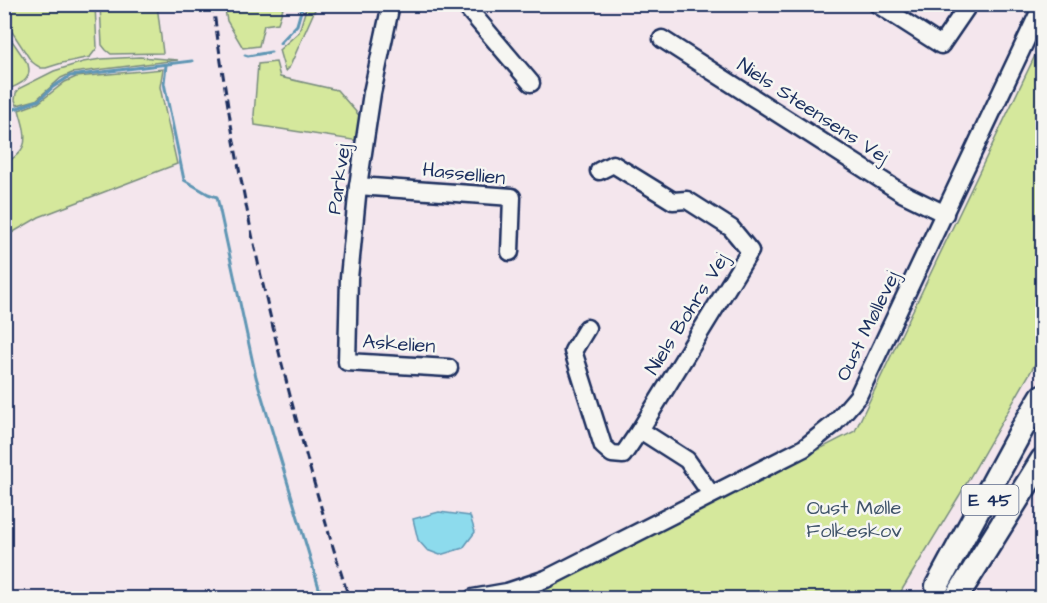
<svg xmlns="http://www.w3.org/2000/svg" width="1047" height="603" font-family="'Architects Daughter',sans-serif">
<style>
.green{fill:#d5e89c;stroke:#788c7d;stroke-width:1.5}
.water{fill:#8ddbed;stroke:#5f96b4;stroke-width:1.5}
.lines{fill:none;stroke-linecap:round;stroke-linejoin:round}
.stream{stroke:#5f96b4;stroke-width:3}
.minor-casing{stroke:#1b2f5e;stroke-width:21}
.highway-casing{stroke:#1b2f5e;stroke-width:27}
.minor{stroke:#f6f6f2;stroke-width:16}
.highway{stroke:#f6f6f2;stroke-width:22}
.rail{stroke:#1b2f5e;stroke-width:3;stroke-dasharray:9 4.5;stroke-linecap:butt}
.labels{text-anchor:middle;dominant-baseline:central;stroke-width:5;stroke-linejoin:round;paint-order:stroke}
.shield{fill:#f6f6f2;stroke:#5d6b8a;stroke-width:1.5}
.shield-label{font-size:18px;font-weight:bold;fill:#1b2f5e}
.street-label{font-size:20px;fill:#1b2f5e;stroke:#f6f6f2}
.park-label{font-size:20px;fill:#40546a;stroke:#f6f6f2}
</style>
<rect width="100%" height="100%" fill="#f4e6ed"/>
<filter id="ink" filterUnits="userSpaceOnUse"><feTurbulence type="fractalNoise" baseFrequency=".0167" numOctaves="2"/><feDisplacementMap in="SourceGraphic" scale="12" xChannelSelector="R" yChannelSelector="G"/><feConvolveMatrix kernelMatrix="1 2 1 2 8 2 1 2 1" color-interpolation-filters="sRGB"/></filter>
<g filter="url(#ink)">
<g class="green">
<polygon points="4,5 95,5 97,48 90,57 62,63 46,68 41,68 36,65 31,61 5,21"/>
<polygon points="100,5 157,5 163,53 111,54 106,50 102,45"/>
<polygon points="224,5 224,4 284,5 278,23 264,25 259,46 243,48 227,21"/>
<polygon points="307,5 317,5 290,66 285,71 279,50 299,32"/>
<path d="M4,29L28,64C33,82 18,84 5,91Z"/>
<polygon points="1042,41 1042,352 959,496 897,598 529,598 855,431"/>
<polygon points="140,57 178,60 72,73 61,78 36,100 17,105 15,100 16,93 20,88 54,71 83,62 101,59"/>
<polygon points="276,62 280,77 337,90 363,120 359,141 255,125 254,115 258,64"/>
<path d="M163,69L160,87L177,164L39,217L5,237V163C32,149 26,135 19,110L38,103L65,82L76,77Z"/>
</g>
<polygon class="water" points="439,512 470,516 475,532 463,548 440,555 427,550 418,540 413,519"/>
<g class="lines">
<g class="stream">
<polyline points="280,43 297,25 303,4"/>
<polyline points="245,55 248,56 271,52"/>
<polyline points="166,65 164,83 184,180 208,194 217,197 256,377 322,598"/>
<polyline points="4,113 39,100 53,87 70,76 192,61"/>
</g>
<defs>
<g id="minor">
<polyline points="391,4 372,93 358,186 349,278 347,362 449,368"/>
<polyline points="464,4 531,83"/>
<polyline points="877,4 941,45 969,4"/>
<polyline points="662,39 902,193 945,214"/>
<polyline points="358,186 512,197 510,252"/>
<polyline points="587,328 573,351 603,446 612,454 623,455 640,430 750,251 731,228 687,200 673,201 613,164 599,171"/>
<polyline points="640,430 687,460 711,494"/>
<polyline points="473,598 507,592 546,579 804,448 834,424 858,396 1042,6"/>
</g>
<g id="highway">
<polyline points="937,586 1022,429 1042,396"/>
<polyline points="956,598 1042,460"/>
</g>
</defs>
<use href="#minor" class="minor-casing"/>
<use href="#highway" class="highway-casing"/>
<use href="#minor" class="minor"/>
<use href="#highway" class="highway"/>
<path class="rail" d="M213,4C239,207 287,404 349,598"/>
</g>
</g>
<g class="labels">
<rect class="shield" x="961.5" y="485" width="57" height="30" rx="4.5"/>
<g class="shield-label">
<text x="990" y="500">E 45</text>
</g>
<g class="street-label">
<text transform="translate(813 111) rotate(33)">Niels Steensens Vej</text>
<text transform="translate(464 174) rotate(6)">Hassellien</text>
<text transform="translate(339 179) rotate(-82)">Parkvej</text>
<text transform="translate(687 314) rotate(-58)">Niels Bohrs Vej</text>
<text transform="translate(868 326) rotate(-64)">Oust Møllevej</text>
<text transform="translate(399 344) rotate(4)">Askelien</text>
</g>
<g class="park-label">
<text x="854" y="508">Oust Mølle<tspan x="854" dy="23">Folkeskov</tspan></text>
</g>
</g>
<rect width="1047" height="603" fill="none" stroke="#f6f6f2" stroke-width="24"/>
<rect x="12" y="12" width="1023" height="579" fill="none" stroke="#1b2f5e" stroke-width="2" filter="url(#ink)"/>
</svg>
